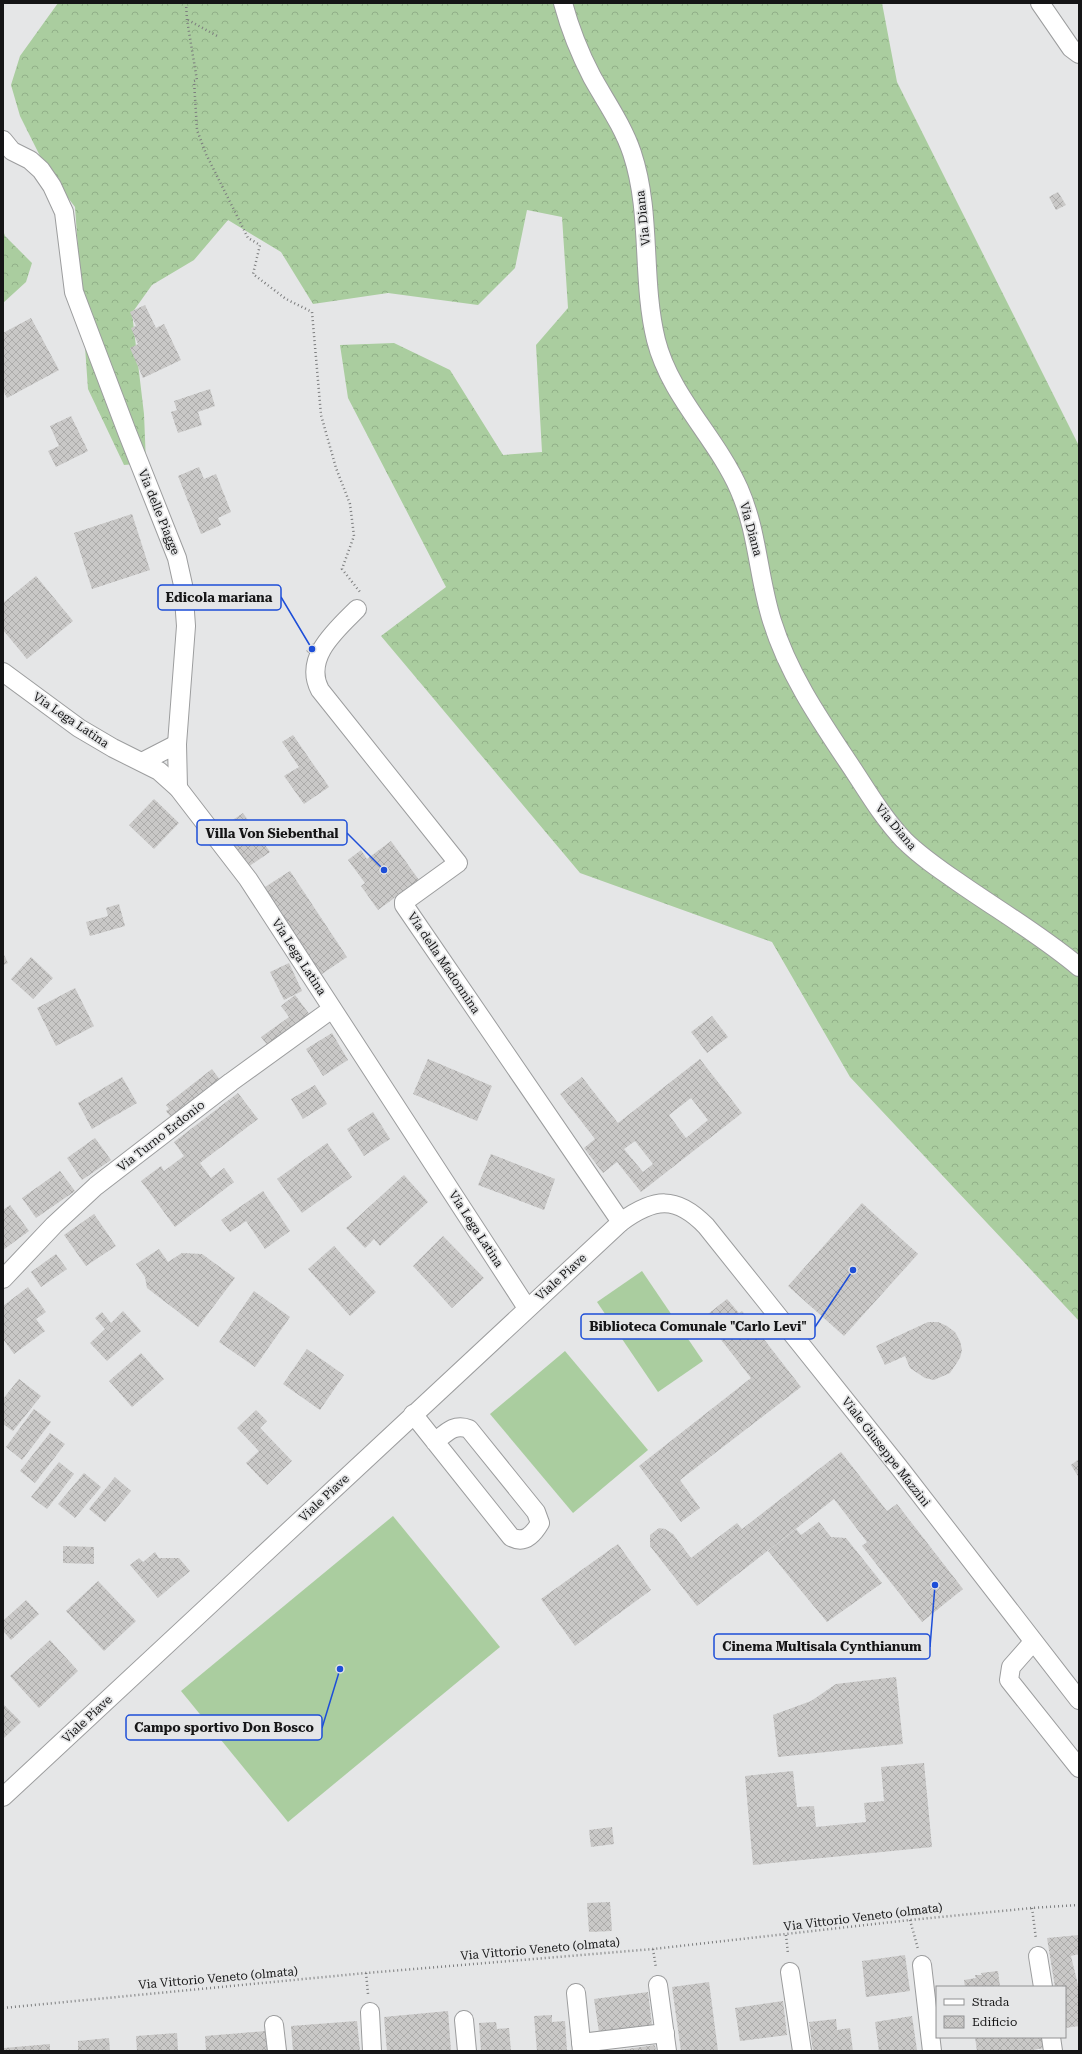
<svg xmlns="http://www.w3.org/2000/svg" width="1082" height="2054" font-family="'Roboto Serif',serif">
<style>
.grass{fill:#aacd9f}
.forest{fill:url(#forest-crowns)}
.building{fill:url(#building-cross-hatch);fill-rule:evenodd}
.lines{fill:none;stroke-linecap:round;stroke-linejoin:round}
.minor-casing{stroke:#9c9d9e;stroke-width:20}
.path{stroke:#7c7d7e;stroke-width:2.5;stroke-dasharray:1 3;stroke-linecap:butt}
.minor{stroke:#fff;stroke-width:18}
.labels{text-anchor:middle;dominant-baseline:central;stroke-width:3.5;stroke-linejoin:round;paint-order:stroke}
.street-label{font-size:12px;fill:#151516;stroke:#e5e6e7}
.leader{fill:none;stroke:#1d4ed8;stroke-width:1.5}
.callout-dot{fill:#1d4ed8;stroke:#e5e6e7;stroke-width:1.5}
.callout{fill:#e5e6e7;stroke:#1d4ed8;stroke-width:1.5}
.callout-label{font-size:13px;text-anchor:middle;font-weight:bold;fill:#151516}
</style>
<defs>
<pattern id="forest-crowns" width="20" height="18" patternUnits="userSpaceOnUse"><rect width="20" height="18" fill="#aacd9f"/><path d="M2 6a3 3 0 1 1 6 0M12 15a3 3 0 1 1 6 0" fill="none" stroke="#91af88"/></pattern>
<pattern id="building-cross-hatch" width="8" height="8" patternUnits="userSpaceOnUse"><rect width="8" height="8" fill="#c9c8c7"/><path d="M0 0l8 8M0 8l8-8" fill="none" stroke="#acabaa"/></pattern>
</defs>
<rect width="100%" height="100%" fill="#e5e6e7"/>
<g class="grass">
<polygon points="642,1271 703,1361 658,1392 597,1302"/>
<polygon points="565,1351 648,1450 573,1513 490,1414"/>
<polygon points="393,1516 500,1647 288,1822 181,1691"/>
</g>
<g class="forest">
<polygon points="58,3 882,3 897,82 1079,446 1079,1321 850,1077 772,942 580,873 381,636 446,587 348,398 340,345 394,343 450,370 503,455 542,452 536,345 568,308 562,217 527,210 515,268 478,305 388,293 313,304 281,252 228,220 194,260 152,285 132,313 144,414 146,463 124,465 88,389 75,207 47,170 20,116 11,85 20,56"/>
<polygon points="3,230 5,236 32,263 26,282 3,303"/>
</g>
<g class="building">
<polygon points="1058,192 1066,205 1056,210 1049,197"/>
<polygon points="145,305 156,328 164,324 181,360 143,378 130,348 138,344 131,328 136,326 130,312"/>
<polygon points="31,318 59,370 7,398 3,390 3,333"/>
<polygon points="210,389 215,406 198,412 202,425 178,433 171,412 177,410 174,401"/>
<polygon points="71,416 88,451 56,467 48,451 59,446 50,426"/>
<polygon points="199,467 204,479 216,474 231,512 218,518 221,525 201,534 178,476"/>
<polygon points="132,514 150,570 92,589 74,533"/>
<polygon points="36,576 73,621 27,659 3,630 3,603"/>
<polygon points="313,643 319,648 312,656 306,651"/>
<polygon points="293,735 329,787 304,804 284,776 299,767 282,742"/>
<polygon points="154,799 179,823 154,849 129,825"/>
<polygon points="243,813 270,852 248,867 221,828"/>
<polygon points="391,841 419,880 378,910 361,886 365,883 348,860 361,850 367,859"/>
<polygon points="290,871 347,957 319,976 262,889"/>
<polygon points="119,904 125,926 90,936 86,922 108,916 106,908"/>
<polygon points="3,953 8,963 3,965"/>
<polygon points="31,957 53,978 33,999 11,979"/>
<polygon points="289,963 302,991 284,1000 270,972"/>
<polygon points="75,988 94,1026 56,1046 37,1008"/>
<polygon points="295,995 313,1019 271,1050 261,1037 289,1017 281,1006"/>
<polygon points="712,1016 728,1037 707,1053 691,1032"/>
<polygon points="332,1033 348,1060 323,1076 306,1049"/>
<polygon points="428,1059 492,1086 477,1121 413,1094"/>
<path d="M700,1059L742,1113L641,1192L617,1162L603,1173L584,1148L595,1139L560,1094L582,1077L618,1123ZM691,1098L708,1120L686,1138L669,1115ZM635,1141L653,1164L643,1172L624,1149Z"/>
<polygon points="212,1069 223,1084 174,1121 166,1111 169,1109 166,1105"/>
<polygon points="122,1077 137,1103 92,1129 78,1103"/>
<polygon points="315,1085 327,1104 303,1119 291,1099"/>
<polygon points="238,1093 258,1119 200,1163 211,1178 224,1168 234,1182 175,1227 141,1181 161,1166 164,1171 184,1156 174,1142"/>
<polygon points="373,1112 390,1139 364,1156 347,1129"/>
<polygon points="95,1138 111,1160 82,1180 67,1158"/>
<polygon points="327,1143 352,1177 302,1213 277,1179"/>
<polygon points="491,1154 555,1179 544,1210 478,1185"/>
<polygon points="60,1171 75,1191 36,1218 22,1198"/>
<polygon points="404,1175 428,1202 380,1246 374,1239 365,1248 346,1228"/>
<polygon points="263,1191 290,1231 265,1249 246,1221 230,1232 221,1220"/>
<polygon points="862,1203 918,1254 844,1336 788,1286"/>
<polygon points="10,1205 29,1231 3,1250 3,1210"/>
<polygon points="94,1214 116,1246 86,1266 64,1235"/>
<polygon points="443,1236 484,1278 452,1308 413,1266"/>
<polygon points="334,1246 376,1292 350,1316 308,1269"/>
<polygon points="159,1249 168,1262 182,1253 202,1254 235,1278 198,1327 147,1288 145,1277 136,1264"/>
<polygon points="56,1254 67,1269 41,1287 31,1272"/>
<polygon points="28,1287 46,1312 36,1319 45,1331 14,1354 3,1339 3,1306"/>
<polygon points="254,1291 290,1317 255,1367 219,1342"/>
<polygon points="727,1299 739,1313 742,1311 801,1387 680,1480 700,1508 681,1522 639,1466 751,1378 715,1332 719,1329 708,1314"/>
<polygon points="123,1311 141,1331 107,1361 90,1343 105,1329 95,1318 102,1312 111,1323"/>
<polygon points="928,1322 938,1322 947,1326 955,1332 960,1341 962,1350 960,1358 950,1373 934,1380 925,1378 910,1368 905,1356 885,1365 876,1346"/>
<polygon points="307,1349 344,1375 320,1410 283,1384"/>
<polygon points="141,1353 164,1379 132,1407 109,1381"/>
<polygon points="19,1379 41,1396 13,1431 3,1424 3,1399"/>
<polygon points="34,1409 51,1422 22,1460 6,1447"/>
<polygon points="256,1410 267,1421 260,1428 292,1461 267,1485 246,1463 259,1451 237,1428"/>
<polygon points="50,1433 65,1444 35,1483 20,1471"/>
<polygon points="841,1452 887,1511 897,1504 963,1589 922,1622 862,1546 867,1542 834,1499 697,1606 650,1546 650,1535 659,1528 665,1529 673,1534 691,1558 737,1523 742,1529"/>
<polygon points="1079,1459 1079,1478 1071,1465"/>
<polygon points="59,1462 74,1474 47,1509 31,1497"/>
<polygon points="84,1473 101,1487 75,1518 58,1504"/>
<polygon points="115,1477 131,1491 105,1522 89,1509"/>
<polygon points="819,1522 831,1537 846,1538 882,1583 827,1622 768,1551 796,1529 801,1535"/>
<polygon points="618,1544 651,1590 575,1646 541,1599"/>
<polygon points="63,1546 94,1547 94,1564 63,1563"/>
<polygon points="155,1552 159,1558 179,1558 190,1571 158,1598 130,1565 139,1558 143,1562"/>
<polygon points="98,1581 136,1621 104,1651 66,1611"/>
<polygon points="26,1600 39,1614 11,1640 3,1631 3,1621"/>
<polygon points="50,1640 78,1671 39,1708 10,1676"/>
<polygon points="896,1677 903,1744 778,1757 773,1715 811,1701 836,1684"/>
<polygon points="3,1704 21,1722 3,1739"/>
<polygon points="924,1763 932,1847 753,1865 745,1776 793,1771 797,1807 814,1806 816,1827 866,1822 864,1803 884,1801 881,1767"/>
<polygon points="612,1827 614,1844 591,1847 589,1830"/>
<polygon points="610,1902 612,1931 589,1932 587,1903"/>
<polygon points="1079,1935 1079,1954 1071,1956 1079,1989 1079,2026 1065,2028 1065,1987 1055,1987 1047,1938"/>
<polygon points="905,1955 910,1991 866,1997 862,1961"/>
<polygon points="998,1971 1000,1987 965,1987 964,1980 976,1978 975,1975 982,1975 981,1973"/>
<polygon points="709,1982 718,2051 681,2051 672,1987"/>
<polygon points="648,1992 652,2025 599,2032 594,1999"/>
<polygon points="783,2001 787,2035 740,2041 735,2008"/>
<polygon points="448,2011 451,2051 387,2051 384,2017"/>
<polygon points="552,2015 552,2022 565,2021 567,2051 537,2051 534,2016"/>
<polygon points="912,2016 917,2050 879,2051 875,2022"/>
<polygon points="836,2019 837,2030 850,2028 853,2051 813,2051 809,2022"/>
<polygon points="357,2021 360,2051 293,2051 291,2026"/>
<polygon points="496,2022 497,2029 509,2028 511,2051 481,2051 479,2023"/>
<polygon points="266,2031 267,2051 206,2051 205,2036"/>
<polygon points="177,2033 178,2051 137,2051 136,2036"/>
<polygon points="975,2037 1043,2037 1044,2048 1027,2051 977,2051"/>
<polygon points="109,2038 110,2051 78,2051 78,2041"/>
<polygon points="50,2044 50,2051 4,2051 4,2048"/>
<polygon points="655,2045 656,2051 620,2051 620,2050"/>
</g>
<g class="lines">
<defs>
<g id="minor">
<path d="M563,3C570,29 580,54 592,77C606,102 623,126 632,153C652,213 641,278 656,340C670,396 716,437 739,489C758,532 758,577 772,621C789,676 822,723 854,771C869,794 884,819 904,840C920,856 939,869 958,882C998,910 1041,935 1079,967"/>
<polyline points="1040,3 1071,48 1079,54"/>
<polyline points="3,140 12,151 30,160 41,170 52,186 64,212 74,292 127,432 177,558 183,585 186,626 177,744"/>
<path d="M357,609C336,630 303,658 320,690L458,863L404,902V905L621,1222"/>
<polyline points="3,672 79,728 113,748 159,771 178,788 248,879 527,1308"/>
<polyline points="142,762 177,744 178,788"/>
<polyline points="3,1279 54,1225 96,1186 231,1082 332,1009"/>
<path d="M413,1414L511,1537C524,1544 533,1535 540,1523L536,1512L469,1429C454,1423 446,1433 435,1442"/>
<polyline points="1033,1642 1011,1667 1009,1680 1079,1768"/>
<path d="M3,1797L621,1222C654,1198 676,1195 706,1226L898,1466L1079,1700"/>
<polyline points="1038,1956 1043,1987"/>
<polyline points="922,1965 932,2051"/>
<polyline points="790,1972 802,2051"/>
<polyline points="658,1985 667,2051"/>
<polyline points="576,1993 582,2051"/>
<polyline points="370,2012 372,2051"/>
<polyline points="464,2020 467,2051"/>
<polyline points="274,2025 277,2051"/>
<polyline points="1051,2037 1053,2051"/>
<polyline points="581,2043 665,2033"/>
</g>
</defs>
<use href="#minor" class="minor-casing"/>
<g class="path">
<polyline points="186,3 187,20 197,80 194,81 197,130 206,154 248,238 260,245 253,274 286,299 312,312 321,415 336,468 350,504 354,536 342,569 360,592"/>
<polyline points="188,20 219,37"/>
<polyline points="1032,1908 1036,1939"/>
<polyline points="910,1920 918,1949"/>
<polyline points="786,1935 788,1954"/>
<polyline points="653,1949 656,1968"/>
<polyline points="366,1973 368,1994"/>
<polyline points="3,2008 366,1973 653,1949 910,1920 1032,1908 1079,1905"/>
</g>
<use href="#minor" class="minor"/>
</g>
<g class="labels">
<g class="street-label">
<text transform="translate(643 218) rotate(-96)">Via Diana</text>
<text transform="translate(159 512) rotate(68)">Via delle Piagge</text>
<text transform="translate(751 529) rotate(75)">Via Diana</text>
<text transform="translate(71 720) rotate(34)">Via Lega Latina</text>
<text transform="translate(896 827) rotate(50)">Via Diana</text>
<text transform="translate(299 957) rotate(57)">Via Lega Latina</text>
<text transform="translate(444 963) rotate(56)">Via della Madonnina</text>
<text transform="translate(161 1136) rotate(-38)">Via Turno Erdonio</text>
<text transform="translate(476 1229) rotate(57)">Via Lega Latina</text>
<text transform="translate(561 1277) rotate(-42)">Viale Piave</text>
<text transform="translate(886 1452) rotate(52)">Viale Giuseppe Mazzini</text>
<text transform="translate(324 1498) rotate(-43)">Viale Piave</text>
<text transform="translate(87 1719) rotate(-43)">Viale Piave</text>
<text transform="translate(863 1917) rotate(-7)">Via Vittorio Veneto (olmata)</text>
<text transform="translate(540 1949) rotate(-5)">Via Vittorio Veneto (olmata)</text>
<text transform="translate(218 1978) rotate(-5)">Via Vittorio Veneto (olmata)</text>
</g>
</g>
<path class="leader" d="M312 649L281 597M384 870L347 833M853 1270L815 1327M935 1585L930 1647M340 1669L322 1728"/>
<g class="callout-dot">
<circle cx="312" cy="649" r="4"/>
<circle cx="384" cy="870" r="4"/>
<circle cx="853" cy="1270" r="4"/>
<circle cx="935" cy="1585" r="4"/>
<circle cx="340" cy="1669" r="4"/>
</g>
<g class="callout">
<rect x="158" y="585" width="123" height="25" rx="4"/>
<rect x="197" y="820" width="150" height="25" rx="4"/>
<rect x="581" y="1314" width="234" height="25" rx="4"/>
<rect x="714" y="1634" width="216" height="25" rx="4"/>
<rect x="126" y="1715" width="196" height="25" rx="4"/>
</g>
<g class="callout-label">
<text x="219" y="602">Edicola mariana</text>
<text x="272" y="838">Villa Von Siebenthal</text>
<text x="698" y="1331">Biblioteca Comunale "Carlo Levi"</text>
<text x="822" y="1651">Cinema Multisala Cynthianum</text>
<text x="224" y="1732">Campo sportivo Don Bosco</text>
</g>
<rect width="1082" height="2054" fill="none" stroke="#151516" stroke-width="8"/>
<rect x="936" y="1986" width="130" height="52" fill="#e5e6e7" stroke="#929293"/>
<rect x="944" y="1999" width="20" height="6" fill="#ffffff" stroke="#929293"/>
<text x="972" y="2006" font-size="12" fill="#151516">Strada</text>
<rect x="944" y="2016" width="20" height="12" fill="url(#building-cross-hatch)" stroke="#929293"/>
<text x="972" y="2026" font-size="12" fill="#151516">Edificio</text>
</svg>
